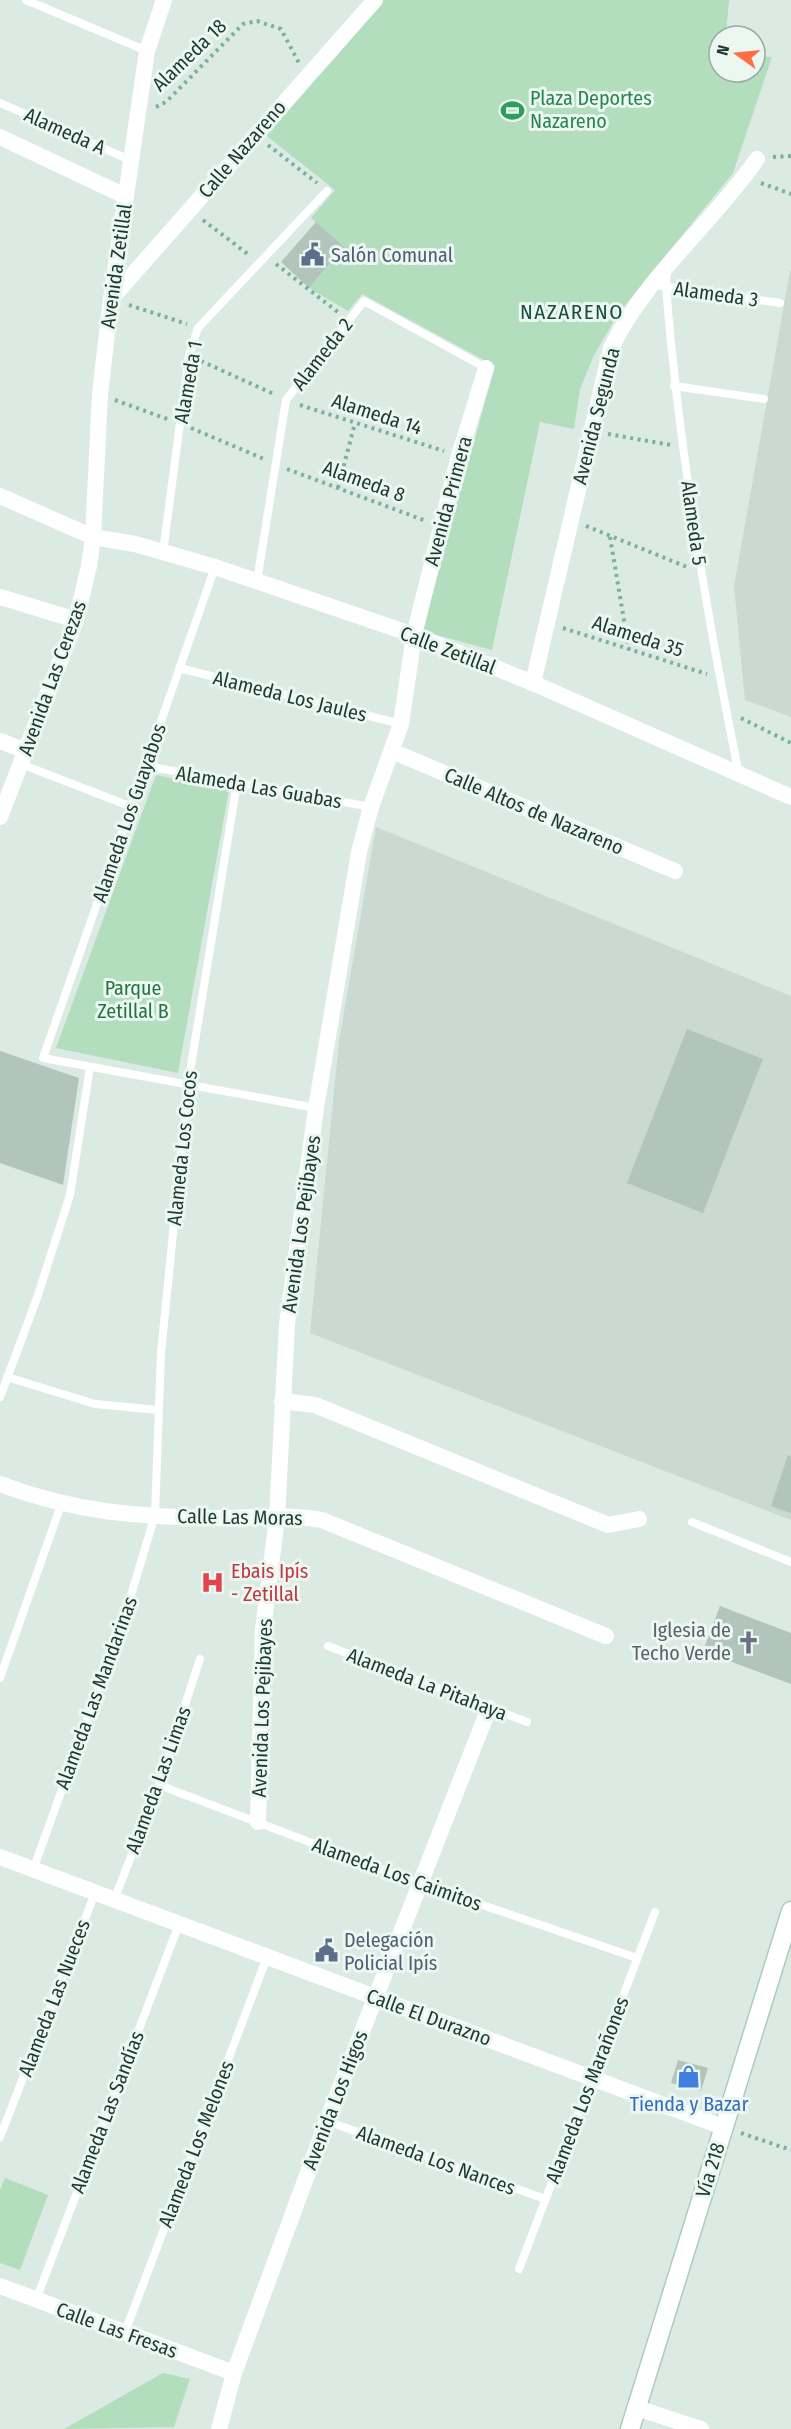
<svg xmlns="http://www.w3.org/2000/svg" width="791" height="2429" font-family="'Fira Sans Condensed',sans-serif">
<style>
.built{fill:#cadad2}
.green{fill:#b2debd}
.building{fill:#b1c5bc}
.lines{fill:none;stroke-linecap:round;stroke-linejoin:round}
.secondary-casing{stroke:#aecbc0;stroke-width:21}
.path{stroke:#79b19e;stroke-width:4;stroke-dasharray:3 4.5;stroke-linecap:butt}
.lane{stroke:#fff;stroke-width:8}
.street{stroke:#fff;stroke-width:16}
.secondary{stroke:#fff;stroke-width:18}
.labels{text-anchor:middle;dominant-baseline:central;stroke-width:6;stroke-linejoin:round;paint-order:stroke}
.street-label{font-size:20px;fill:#1d3a32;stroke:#ecf7f1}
.leisure-label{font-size:20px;fill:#27864d;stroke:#ecf7f1;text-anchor:start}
.service-label{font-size:20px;fill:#4e5e75;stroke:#ecf7f1;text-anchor:start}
.park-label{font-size:20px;fill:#247541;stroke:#ecf7f1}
.health-label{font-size:20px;fill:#be3a42;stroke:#ecf7f1;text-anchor:start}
.worship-label{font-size:20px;fill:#5b616d;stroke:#ecf7f1;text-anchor:end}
.shop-label{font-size:20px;fill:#366cbe;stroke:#ecf7f1}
.neighbourhood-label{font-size:21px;letter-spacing:1.5px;fill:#174e3f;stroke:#ecf7f1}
</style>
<rect width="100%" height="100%" fill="#dceae4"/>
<g class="built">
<polygon points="790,271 791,271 791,717 745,700 734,586"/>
<polygon points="376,827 791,996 791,1520 310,1333 339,1041"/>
</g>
<g class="green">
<polygon points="382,0 729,0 726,36 719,36 719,72 755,72 755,56 772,57 733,173 618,314 594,355 580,389 574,429 540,422 492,650 422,631 495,366 362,294 348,311 309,288 344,248 311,218 335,190 263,133"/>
<polygon points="156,775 229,790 178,1073 56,1048"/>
<polygon points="5,2178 48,2195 20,2270 0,2263 0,2190"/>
<polygon points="163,2373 190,2379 174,2427 64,2429"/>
</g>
<g class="building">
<polygon points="316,222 344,247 309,288 281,262"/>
<polygon points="687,1029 763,1059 703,1213 627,1183"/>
<polygon points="0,1051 79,1078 63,1185 0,1163"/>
<polygon points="788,1455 791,1456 791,1513 771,1506"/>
<polygon points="720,1606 791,1633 791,1684 703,1651"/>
<polygon points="678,2060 708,2068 701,2091 671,2083"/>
</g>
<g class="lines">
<defs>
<polyline id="secondary" points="630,2429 791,1911"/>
</defs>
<use href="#secondary" class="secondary-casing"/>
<g class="path">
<polyline points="156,107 166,102 243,24 257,21 281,29 299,63"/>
<polyline points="268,145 317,183"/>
<polyline points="773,157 791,156"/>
<polyline points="761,183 791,194"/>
<polyline points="203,220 249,255"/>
<polyline points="276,264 339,313"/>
<polyline points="129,305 187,324"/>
<polyline points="201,361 276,395"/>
<polyline points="115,400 170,420"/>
<polyline points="300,405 444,451"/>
<polyline points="191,428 264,459"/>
<polyline points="608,434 671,445"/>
<polyline points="287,469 426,521"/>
<polyline points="338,488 355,423"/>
<polyline points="586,526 687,567"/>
<polyline points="610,537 629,650"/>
<polyline points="563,628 707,674"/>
<polyline points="741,718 791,743"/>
<polyline points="741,2133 791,2150"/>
</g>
<g class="lane">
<polyline points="26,0 147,51"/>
<polyline points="0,103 130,160"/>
<path d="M667,271L666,286C679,451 706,613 739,774"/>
<polyline points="661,286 780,303"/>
<polyline points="674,386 764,399"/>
<polyline points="163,552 189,355 198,328 327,191"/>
<polyline points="215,567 43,1058 316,1108"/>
<polyline points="257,581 286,400 364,301 486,368"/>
<polyline points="179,668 401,724"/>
<polyline points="21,764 132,807"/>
<polyline points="146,766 371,807"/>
<polyline points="7,1377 95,1404 158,1410"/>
<polyline points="0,1397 37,1298 70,1195 90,1067"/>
<polyline points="692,1522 791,1562"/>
<polyline points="328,1646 527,1722"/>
<polyline points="0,1678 61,1505"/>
<polyline points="159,1785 418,1883 637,1958"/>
<polyline points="33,1870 126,1612 155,1515 161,1353 188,1084 237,783"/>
<polyline points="114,1900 159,1785 200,1659"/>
<polyline points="327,2121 545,2199"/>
<polyline points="0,2137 95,1893"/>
<polyline points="519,2269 655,1912"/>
<polyline points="36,2300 179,1924"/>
<polyline points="125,2332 267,1957"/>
</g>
<g class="street">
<polyline points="0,137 125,196"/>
<polyline points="111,299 375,0"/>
<polyline points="0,496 93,537 135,544 215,567 414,635 533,683 791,797"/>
<polyline points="0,597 76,620"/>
<path d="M533,683L611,348C646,276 712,224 757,159"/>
<polyline points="0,741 26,751"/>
<polyline points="392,751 675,871"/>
<polyline points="0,817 76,620 89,566 93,537 100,394 111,299 147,51 164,0"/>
<polyline points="282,1401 315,1405 608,1525 639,1519"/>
<path d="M0,1484C76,1513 140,1517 221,1518C255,1518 289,1514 322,1520L606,1636"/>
<polyline points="258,1822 263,1629 277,1518 287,1324 316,1108 359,852 371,807 401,724 414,635 459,456 486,368"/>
<polyline points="0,1857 723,2127"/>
<polyline points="0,2286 234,2373"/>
<polyline points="637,2408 701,2429"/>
<polyline points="219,2429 234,2373 327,2121 489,1708"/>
</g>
<use href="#secondary" class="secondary"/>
</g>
<defs>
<symbol id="stadium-bare" viewBox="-9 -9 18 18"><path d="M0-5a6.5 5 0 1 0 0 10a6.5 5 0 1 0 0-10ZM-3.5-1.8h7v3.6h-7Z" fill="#2e9e5b" stroke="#ecf7f1" stroke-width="2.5" paint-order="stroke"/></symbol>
<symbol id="civic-bare" viewBox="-9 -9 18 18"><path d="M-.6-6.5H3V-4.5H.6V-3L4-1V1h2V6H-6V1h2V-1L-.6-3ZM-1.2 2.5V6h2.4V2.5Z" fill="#5c6f8a" stroke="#ecf7f1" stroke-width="2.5" paint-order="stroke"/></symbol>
<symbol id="hospital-bare" viewBox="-9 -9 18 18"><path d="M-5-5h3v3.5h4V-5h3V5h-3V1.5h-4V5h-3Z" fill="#e0444e" stroke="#ecf7f1" stroke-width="2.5" paint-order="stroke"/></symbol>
<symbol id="church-bare" viewBox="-9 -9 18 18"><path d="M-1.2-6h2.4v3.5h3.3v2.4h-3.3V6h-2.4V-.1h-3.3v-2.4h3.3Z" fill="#6b7280" stroke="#ecf7f1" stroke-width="2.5" paint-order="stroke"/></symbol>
<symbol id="shop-bare" viewBox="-9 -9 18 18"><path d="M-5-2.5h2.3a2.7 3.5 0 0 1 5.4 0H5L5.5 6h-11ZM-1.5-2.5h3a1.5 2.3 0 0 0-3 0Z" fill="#3f7fe0" stroke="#ecf7f1" stroke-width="2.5" paint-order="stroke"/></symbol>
</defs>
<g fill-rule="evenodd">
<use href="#stadium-bare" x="496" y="94" width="33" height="33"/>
<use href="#civic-bare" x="296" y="238" width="33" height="33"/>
<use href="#hospital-bare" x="196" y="1566" width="33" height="33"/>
<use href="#church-bare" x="732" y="1626" width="33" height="33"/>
<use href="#civic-bare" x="310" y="1934" width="33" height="33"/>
<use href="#shop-bare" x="672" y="2060" width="33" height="33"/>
</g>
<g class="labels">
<g class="street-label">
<text transform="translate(189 55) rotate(-44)">Alameda 18</text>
<text transform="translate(65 131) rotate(24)">Alameda A</text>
<text transform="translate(242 149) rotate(-49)">Calle Nazareno</text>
<text transform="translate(116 266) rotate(-82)">Avenida Zetillal</text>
<text transform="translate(716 294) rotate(8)">Alameda 3</text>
<text transform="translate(322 354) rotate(-52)">Alameda 2</text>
<text transform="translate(188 382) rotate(-80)">Alameda 1</text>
<text transform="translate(377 414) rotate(18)">Alameda 14</text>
<text transform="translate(596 416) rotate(-76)">Avenida Segunda</text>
<text transform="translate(364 481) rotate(20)">Alameda 8</text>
<text transform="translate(448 501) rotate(-75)">Avenida Primera</text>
<text transform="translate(694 523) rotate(82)">Alameda 5</text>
<text transform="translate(638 636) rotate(18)">Alameda 35</text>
<text transform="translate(448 650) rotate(21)">Calle Zetillal</text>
<text transform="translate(52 678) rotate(-70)">Avenida Las Cerezas</text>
<text transform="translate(290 696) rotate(14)">Alameda Los Jaules</text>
<text transform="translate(259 787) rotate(10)">Alameda Las Guabas</text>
<text transform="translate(534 811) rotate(23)">Calle Altos de Nazareno</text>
<text transform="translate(129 813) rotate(-71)">Alameda Los Guayabos</text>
<text transform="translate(182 1148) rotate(-84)">Alameda Los Cocos</text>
<text transform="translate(301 1224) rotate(-82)">Avenida Los Pejibayes</text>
<text transform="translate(240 1517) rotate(1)">Calle Las Moras</text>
<text transform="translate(427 1684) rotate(21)">Alameda La Pitahaya</text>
<text transform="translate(96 1693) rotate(-70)">Alameda Las Mandarinas</text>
<text transform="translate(262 1708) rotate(-88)">Avenida Los Pejibayes</text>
<text transform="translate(158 1780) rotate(-70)">Alameda Las Limas</text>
<text transform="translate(397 1874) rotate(20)">Alameda Los Caimitos</text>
<text transform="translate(54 1998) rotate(-69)">Alameda Las Nueces</text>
<text transform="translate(429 2017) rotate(20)">Calle El Durazno</text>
<text transform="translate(587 2090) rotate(-69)">Alameda Los Marañones</text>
<text transform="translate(335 2100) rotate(-69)">Avenida Los Higos</text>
<text transform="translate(107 2112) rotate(-69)">Alameda Las Sandías</text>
<text transform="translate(196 2144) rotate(-69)">Alameda Los Melones</text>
<text transform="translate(436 2160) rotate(20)">Alameda Los Nances</text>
<text transform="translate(710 2170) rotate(-73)">Vía 218</text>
<text transform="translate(117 2330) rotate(20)">Calle Las Fresas</text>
</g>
<g class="leisure-label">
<text x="530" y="98">Plaza Deportes<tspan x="530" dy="23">Nazareno</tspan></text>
</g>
<g class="service-label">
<text x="331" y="255">Salón Comunal</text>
<text x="344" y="1940">Delegación<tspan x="344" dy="23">Policial Ipís</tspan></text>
</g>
<g class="park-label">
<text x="133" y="988">Parque<tspan x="133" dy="23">Zetillal B</tspan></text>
</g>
<g class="health-label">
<text x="231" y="1571">Ebais Ipís<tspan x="231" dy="23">- Zetillal</tspan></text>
</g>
<g class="worship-label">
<text x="731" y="1630">Iglesia de<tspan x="731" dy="23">Techo Verde</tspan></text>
</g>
<g class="shop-label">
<text x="689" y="2104">Tienda y Bazar</text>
</g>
<g class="neighbourhood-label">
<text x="572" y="312">NAZARENO</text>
</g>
</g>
<g transform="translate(737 54) rotate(285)"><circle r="28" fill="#ecf7f1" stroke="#99aba5" stroke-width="1.5"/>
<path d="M0-4.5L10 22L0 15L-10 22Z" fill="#ff6e45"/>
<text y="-9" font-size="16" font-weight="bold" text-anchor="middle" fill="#1d3a32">N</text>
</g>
</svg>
